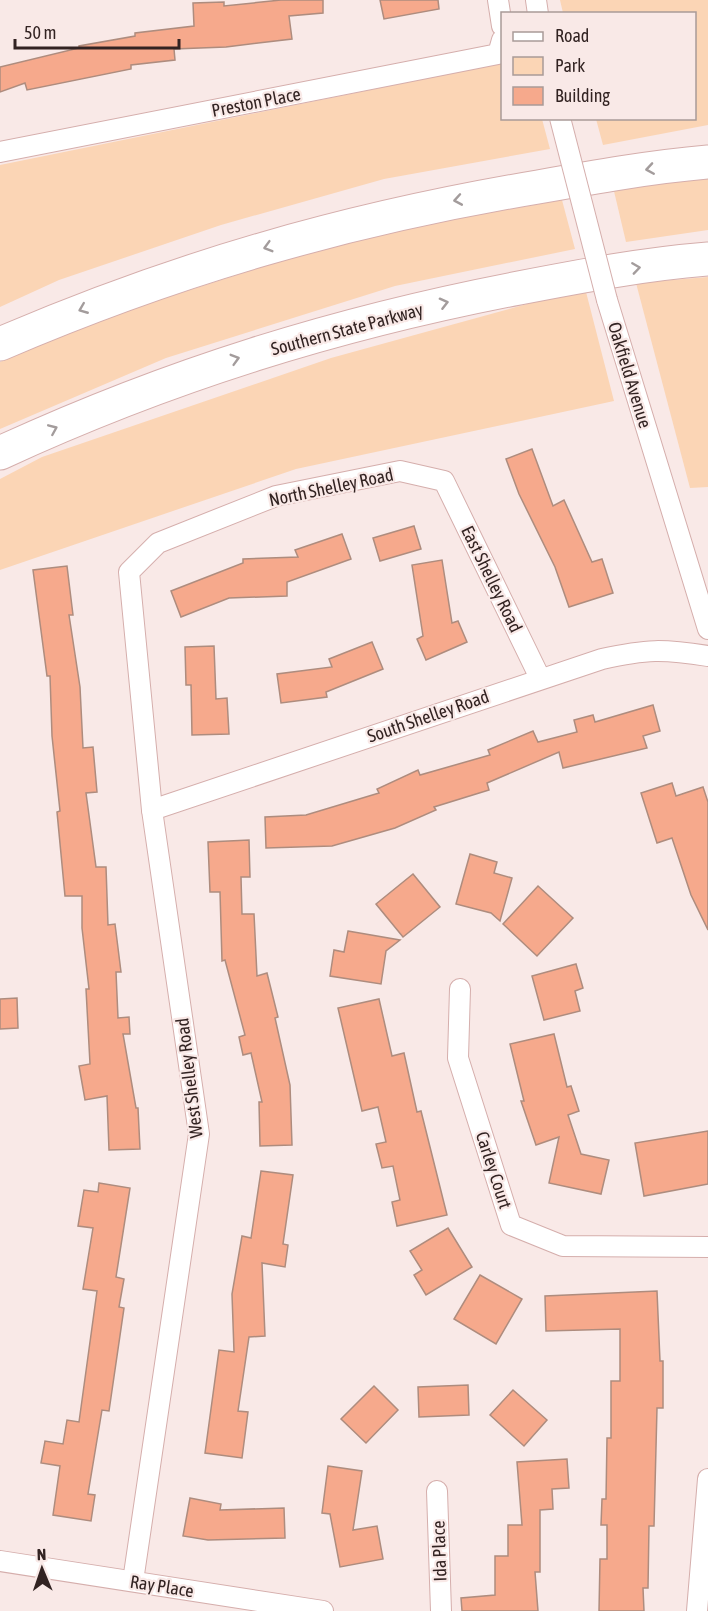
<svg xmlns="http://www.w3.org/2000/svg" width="708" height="1611" font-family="'Asap Condensed',sans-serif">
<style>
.green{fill:#fbd5b5}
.building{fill:#f6a98c;stroke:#ae8c7e;stroke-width:1.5}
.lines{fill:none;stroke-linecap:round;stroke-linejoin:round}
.street-casing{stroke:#d5aeac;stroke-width:22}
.highway-casing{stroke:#d5aeac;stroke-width:35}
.street{stroke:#fff;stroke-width:20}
.highway{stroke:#fff;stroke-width:33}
.street-bridge-casing{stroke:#d5aeac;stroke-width:22;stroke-linecap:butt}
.street-bridge{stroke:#fff;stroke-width:20}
.oneway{stroke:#a39c9c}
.labels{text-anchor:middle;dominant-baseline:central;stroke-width:4.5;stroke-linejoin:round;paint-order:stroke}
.street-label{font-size:18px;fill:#322322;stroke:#f9e9e7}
</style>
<rect width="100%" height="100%" fill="#f9e9e7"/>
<g class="green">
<polygon points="560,0 708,0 708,125 603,145 596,119 694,118 694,14 563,13"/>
<polygon points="502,63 502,118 542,119 550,149 384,179 221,225 59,280 0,307 0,165"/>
<polygon points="708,173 708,230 626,242 613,187"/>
<polygon points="562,200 575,249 395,286 166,358 0,429 0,362 17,354 140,306 361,235"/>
<polygon points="708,277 708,487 690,488 636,283"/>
<polygon points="585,288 614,401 296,469 0,570 0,479 42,457 331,358"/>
</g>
<g class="building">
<polygon points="281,0 323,0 323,13 289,16 292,39 226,47 174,49 175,60 131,65 131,69 27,90 25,83 0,92 0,67 79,48 79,46 135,36 135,33 194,26 193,3 224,2 224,6"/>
<polygon points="380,0 438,0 439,9 384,19"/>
<polygon points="532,449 553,506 564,500 592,562 602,559 613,593 569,607 555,567 519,494 506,459"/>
<polygon points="414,526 421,549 380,561 373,538"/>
<polygon points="342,534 351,559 287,582 287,596 229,598 181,617 171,591 243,563 243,559 298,557 295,550"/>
<polygon points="442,560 452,623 458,621 467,642 426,660 417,639 423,636 412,565"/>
<polygon points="67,566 73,615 69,615 80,687 83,748 93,747 97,792 86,793 96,867 106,867 108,925 115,924 121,972 116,972 118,1018 129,1017 130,1034 123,1034 136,1108 138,1108 140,1149 109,1150 107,1096 85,1100 79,1066 90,1064 86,989 89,989 82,928 82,896 65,896 57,812 60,811 52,736 50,676 47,676 33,570"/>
<polygon points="372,642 383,669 326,692 327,697 281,703 277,674 332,667 329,659"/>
<polygon points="214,646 216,699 227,698 229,734 192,735 191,685 186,685 185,647"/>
<polygon points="653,705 660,731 643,736 647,748 563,768 559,752 487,783 489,790 434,807 436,810 395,828 332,846 266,848 265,817 306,815 379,793 377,789 418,770 420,775 490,755 488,750 533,731 538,742 577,732 574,720 593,715 595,722"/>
<polygon points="672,783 676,796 703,787 708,802 708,930 691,895 672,838 657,843 641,793"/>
<polygon points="249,840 250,877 241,877 242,914 254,914 257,976 267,973 278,1017 275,1018 290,1085 292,1145 260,1146 259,1102 262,1102 251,1053 243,1055 239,1037 245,1035 225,960 222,961 220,892 210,892 208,842"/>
<polygon points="470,854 497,862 494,873 512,878 500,921 491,913 456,904"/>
<polygon points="413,874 440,907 403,937 376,904"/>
<polygon points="538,886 573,918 537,956 503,924"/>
<polygon points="348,931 400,940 386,951 381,984 330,976 334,950 344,952"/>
<polygon points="576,964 583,988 575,991 580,1011 544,1020 532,976"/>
<polygon points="17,998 18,1028 0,1029 0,999"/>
<polygon points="379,999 392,1056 404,1053 417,1112 421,1111 447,1215 397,1226 392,1202 400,1200 393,1166 382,1168 376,1144 386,1142 378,1107 362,1111 338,1008"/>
<polygon points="554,1034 567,1087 571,1086 579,1111 568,1115 581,1154 609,1160 601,1194 549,1183 559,1137 536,1145 521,1101 524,1101 510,1044"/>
<polygon points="708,1131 708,1184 644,1196 635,1143"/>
<polygon points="261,1171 293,1175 283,1244 288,1245 285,1267 262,1263 265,1336 249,1337 238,1411 248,1412 242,1458 205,1453 219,1350 234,1352 232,1294 242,1236 251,1238"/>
<polygon points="99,1183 130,1188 116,1277 124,1279 119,1307 124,1308 109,1411 102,1410 88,1494 95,1495 91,1521 53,1515 60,1466 41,1463 45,1441 63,1444 67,1420 79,1422 97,1291 83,1289 93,1228 78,1226 84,1190 98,1192"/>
<polygon points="448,1228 472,1267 426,1295 414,1275 422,1270 410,1251"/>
<polygon points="480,1275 522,1299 496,1344 454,1319"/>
<polygon points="657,1291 660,1361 663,1361 663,1408 657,1408 654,1526 649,1526 648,1588 643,1588 644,1611 599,1611 600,1559 607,1559 607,1525 601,1525 602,1499 606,1499 607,1438 611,1438 611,1381 620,1381 620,1329 546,1331 545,1296"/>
<polygon points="468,1385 469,1415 419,1417 418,1387"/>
<polygon points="374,1386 398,1410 366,1443 341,1419"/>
<polygon points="513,1390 547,1420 524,1446 490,1415"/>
<polygon points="567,1459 569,1488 552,1489 553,1509 540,1510 540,1572 535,1572 538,1611 462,1611 461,1598 495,1595 495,1556 508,1556 508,1525 522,1525 517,1462"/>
<polygon points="328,1466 362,1471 353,1530 377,1526 383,1559 340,1567 330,1514 322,1513"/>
<polygon points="190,1498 221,1504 220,1510 284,1508 285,1538 208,1540 183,1536"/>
</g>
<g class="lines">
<defs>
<g id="street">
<polyline points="498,0 502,26"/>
<polyline points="536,0 538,14"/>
<polyline points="0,152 498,54 502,40"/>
<polyline points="607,300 708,629"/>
<path d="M152,810L602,659C647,649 663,649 708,656"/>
<polyline points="460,989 458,1058 511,1225 563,1246 708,1247"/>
<polyline points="437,1491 441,1611"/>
<polyline points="0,1561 323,1611"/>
<polyline points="133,1581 199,1134 152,810 129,572 158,543 276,496 400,471 444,481 540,678"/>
<polyline points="697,1611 708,1479"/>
</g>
<g id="highway">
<path d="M0,344C177,268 347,219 538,187C594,177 651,167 708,162"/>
<path d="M0,453C169,375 337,323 519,288C581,276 645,264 708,259"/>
</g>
</defs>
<use href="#street" class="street-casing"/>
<use href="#highway" class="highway-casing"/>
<use href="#street" class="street"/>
<use href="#highway" class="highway"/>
<defs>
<polyline id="street-bridge" points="560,118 607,300"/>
</defs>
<use href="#street-bridge" class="street-bridge-casing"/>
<use href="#street-bridge" class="street-bridge"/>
</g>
<defs><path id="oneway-chevron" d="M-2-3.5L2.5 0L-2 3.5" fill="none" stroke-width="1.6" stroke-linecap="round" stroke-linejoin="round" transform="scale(1.5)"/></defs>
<g class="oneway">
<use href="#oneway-chevron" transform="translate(650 169) rotate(171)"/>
<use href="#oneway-chevron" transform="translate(458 200) rotate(170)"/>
<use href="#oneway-chevron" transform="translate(268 247) rotate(164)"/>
<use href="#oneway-chevron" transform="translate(636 268) rotate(-8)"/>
<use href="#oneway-chevron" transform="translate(444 303) rotate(-14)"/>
<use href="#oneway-chevron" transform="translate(83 309) rotate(158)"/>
<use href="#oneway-chevron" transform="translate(235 359) rotate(-16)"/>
<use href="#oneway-chevron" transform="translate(53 429) rotate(-23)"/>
</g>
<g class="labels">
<g class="street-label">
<text transform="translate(256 102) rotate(-11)">Preston Place</text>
<text transform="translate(347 329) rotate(-15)">Southern State Parkway</text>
<text transform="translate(630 375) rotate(73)">Oakfield Avenue</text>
<text transform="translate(331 487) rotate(-12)">North Shelley Road</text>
<text transform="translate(492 579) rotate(64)">East Shelley Road</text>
<text transform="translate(428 716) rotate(-19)">South Shelley Road</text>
<text transform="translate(189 1078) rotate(-97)">West Shelley Road</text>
<text transform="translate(494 1170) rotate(72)">Carley Court</text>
<text transform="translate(439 1551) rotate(-92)">Ida Place</text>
<text transform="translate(162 1586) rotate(9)">Ray Place</text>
</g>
</g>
<rect x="501" y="12" width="195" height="108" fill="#f9e9e7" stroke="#a99a98" stroke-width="1.5"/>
<rect x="513" y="32" width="30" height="9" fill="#ffffff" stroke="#a99a98" stroke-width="1.5"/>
<text x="555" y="42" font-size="18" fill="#322322">Road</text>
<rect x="513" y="57" width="30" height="18" fill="#fbd5b5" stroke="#a99a98" stroke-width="1.5"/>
<text x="555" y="72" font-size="18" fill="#322322">Park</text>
<rect x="513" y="87" width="30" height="18" fill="#f6a98c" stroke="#a99a98" stroke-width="1.5"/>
<text x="555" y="102" font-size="18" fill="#322322">Building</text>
<g transform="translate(42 1569) rotate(358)" stroke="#f9e9e7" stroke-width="4.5" paint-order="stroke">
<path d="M0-4.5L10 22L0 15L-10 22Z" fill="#322322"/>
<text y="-9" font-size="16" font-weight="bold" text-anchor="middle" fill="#322322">N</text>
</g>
<path d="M15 39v9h164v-9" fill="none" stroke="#322322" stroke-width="3"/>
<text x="24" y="39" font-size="18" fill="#322322" stroke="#f9e9e7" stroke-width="4.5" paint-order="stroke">50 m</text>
</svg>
